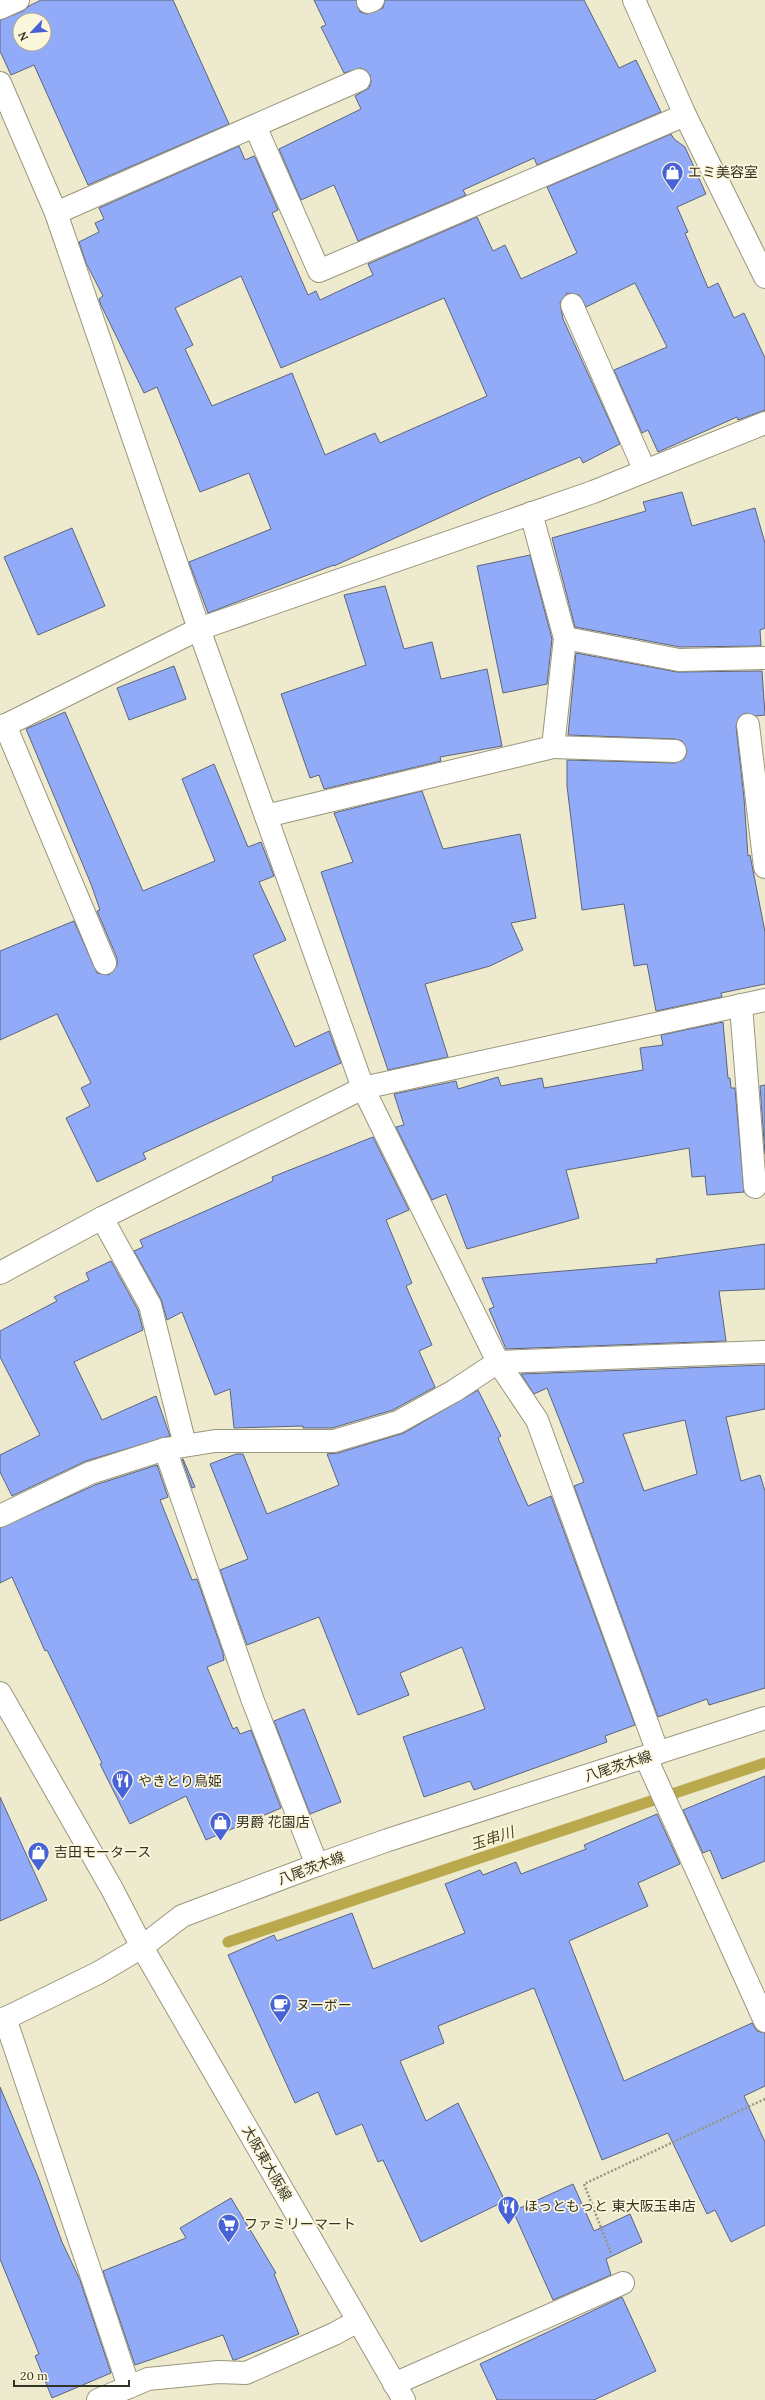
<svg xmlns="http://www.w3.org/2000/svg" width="765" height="2400" font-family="Lora,'Noto Sans JP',serif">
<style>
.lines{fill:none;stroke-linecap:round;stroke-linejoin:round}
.stream{stroke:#b9a94c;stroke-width:11}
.building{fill:#91abf8;stroke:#5d657b;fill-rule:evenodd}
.minor-casing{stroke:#9b967c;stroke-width:24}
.major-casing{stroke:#9b967c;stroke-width:24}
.path{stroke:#989581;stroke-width:2.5;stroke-dasharray:2 2;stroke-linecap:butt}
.minor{stroke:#fff;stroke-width:22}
.major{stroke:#fff;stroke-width:22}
.labels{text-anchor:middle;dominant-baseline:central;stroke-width:3.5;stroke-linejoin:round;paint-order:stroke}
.poi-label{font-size:14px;fill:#343328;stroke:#fcf7db;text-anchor:start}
.street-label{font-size:14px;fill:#343328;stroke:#fcf7db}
.water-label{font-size:15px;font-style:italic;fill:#4f4820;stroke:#fcf7db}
</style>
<rect width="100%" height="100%" fill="#eeeace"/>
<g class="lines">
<polyline class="stream" points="228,1942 765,1763"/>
</g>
<g class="building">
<path d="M41,0H173L229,124L88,185L34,65L11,75L0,51V20L23,11L29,6ZM20,20H44V44H20Z"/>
<polygon points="314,0 356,0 360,12 367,14 383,8 385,0 584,0 619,68 636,60 661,112 537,165 534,158 463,190 466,195 358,241 334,185 301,200 279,149 361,109 355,96 369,88 371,82 370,75 361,68 344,73 321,27 326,25"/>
<path d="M671,134L674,139L685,147L706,194L677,207L688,232L685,233L708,288L718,283L734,318L744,313L765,358V410L738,420L737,417L658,452L648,430L642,433L614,370L667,347L635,283L586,307L579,295L567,293L560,303L563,319L620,444L583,463L580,457L489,495L334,566V565L208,613L189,562L271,529L249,473L200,492L157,387L144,393L101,305L99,299L103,296L86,263L79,242L99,232L95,223L104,219L99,208L239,146L245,160L254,156L256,159L278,210L272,213L308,295L316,291L320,300L373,275L368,264L477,217L493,251L505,245L521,279L577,253L547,187ZM241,276L281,368L444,298L487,396L380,443L375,433L325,455L292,373L212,406L185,349L193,345L175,308Z"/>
<polygon points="682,492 692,526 755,508 765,543 765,628 760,630 761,646 680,647 575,627 552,538 646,511 643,502"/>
<polygon points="72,528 105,606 38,635 4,557"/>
<polygon points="530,555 552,639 547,684 503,693 477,566"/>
<polygon points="385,586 404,649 432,642 441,679 487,669 502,746 440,757 441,761 324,789 319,775 310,778 281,694 366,665 344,595"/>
<polygon points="576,653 677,672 762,671 765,715 756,716 746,713 739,717 736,726 744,798 748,856 750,855 765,932 765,984 721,993 722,997 656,1011 647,964 634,966 624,904 582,910 567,786 567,760 675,763 685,758 687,751 682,741 675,739 568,735"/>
<polygon points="174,666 186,699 129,720 117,688"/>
<polygon points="65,712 143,891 215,861 182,779 214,764 248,847 261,842 274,876 259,882 286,940 253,955 295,1047 329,1031 341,1063 143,1153 146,1159 97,1182 66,1118 90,1106 81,1088 91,1083 57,1014 0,1040 0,951 74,921 97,973 109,975 117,965 117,958 97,911 100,910 91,884 26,729"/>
<polygon points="422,791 443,849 520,834 536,918 511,923 523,950 490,966 425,984 448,1057 388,1070 321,872 353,862 334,813"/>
<polygon points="723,1022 728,1078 730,1078 731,1088 735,1088 744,1192 707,1195 705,1176 692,1177 689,1148 566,1170 579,1218 467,1249 446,1194 432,1200 396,1127 404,1125 394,1094 456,1081 458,1089 498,1077 501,1086 542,1078 544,1088 643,1070 640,1048 663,1045 661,1035"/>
<polygon points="765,1085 765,1154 760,1086"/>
<polygon points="373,1137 409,1210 386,1220 412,1283 406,1286 432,1345 419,1351 435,1387 393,1410 332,1428 303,1428 303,1426 234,1428 230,1389 215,1395 182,1312 167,1320 161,1299 134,1251 143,1247 140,1240 273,1181 272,1177"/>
<polygon points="765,1244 765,1289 719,1291 726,1341 506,1349 489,1309 494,1307 482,1278 657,1263 656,1259"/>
<polygon points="111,1261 138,1310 143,1330 74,1362 102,1420 156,1396 170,1436 86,1461 12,1496 0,1472 0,1455 40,1435 0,1357 0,1331 57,1301 54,1297 89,1280 86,1273"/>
<path d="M765,1365V1409L726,1417L741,1481L760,1475L765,1491V1688L709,1705L707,1699L658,1717L574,1486L584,1482L547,1388L534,1394L521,1374ZM685,1420L697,1474L644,1491L623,1434Z"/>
<polygon points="478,1390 501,1436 498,1438 528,1506 551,1496 635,1725 605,1736 607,1742 474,1790 470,1781 424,1797 403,1737 485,1709 462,1647 400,1673 409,1695 358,1715 319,1617 247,1645 220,1570 248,1559 210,1464 236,1454 243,1454 267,1514 339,1485 327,1454 338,1453 404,1433"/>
<polygon points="182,1459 183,1459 195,1487 192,1488"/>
<polygon points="157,1465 168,1497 160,1500 192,1580 197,1579 223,1653 224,1660 207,1667 233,1729 237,1727 240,1734 251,1730 281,1808 206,1840 186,1796 130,1824 100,1764 102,1763 47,1650 45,1651 12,1577 0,1583 0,1528 95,1485"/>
<polygon points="304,1709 341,1802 310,1814 274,1721"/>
<polygon points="765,1776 765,1861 722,1879 710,1850 703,1853 683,1810"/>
<polygon points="0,1797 47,1900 0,1921"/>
<polygon points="657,1814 680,1864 638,1883 648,1906 569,1941 624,2081 752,2023 757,2031 765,2033 765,2086 744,2096 765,2142 765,2225 731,2242 715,2210 707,2214 668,2133 602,2160 534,1988 438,2026 444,2043 400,2061 426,2121 458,2103 505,2201 421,2242 383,2160 378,2162 362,2124 336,2135 318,2092 295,2103 228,1955 274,1935 277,1941 352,1913 373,1969 465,1933 445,1884 480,1870 483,1875 516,1862 521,1874 586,1849 584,1845"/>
<polygon points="0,2087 38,2177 62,2242 80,2280 111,2373 52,2398 35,2356 39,2354 0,2259"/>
<polygon points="573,2184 594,2231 630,2214 642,2242 606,2259 611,2275 553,2300 513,2211"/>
<polygon points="231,2198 276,2273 274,2274 299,2334 235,2360 233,2360 223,2335 135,2365 103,2271 186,2238 180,2228"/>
<polygon points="622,2297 656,2371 594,2400 497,2400 480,2364"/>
</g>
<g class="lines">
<defs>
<g id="minor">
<polyline points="634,0 685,115 765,277"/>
<polyline points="368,2 373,0"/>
<polyline points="0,8 18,0"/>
<polyline points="0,83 56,213 199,629 363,1088 498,1362 537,1420 658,1753"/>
<polyline points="255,126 319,271 685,115"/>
<polyline points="56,213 359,80"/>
<polyline points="572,305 645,471"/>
<polyline points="531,513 565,638 553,747 675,751"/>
<polyline points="565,638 679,660 765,658"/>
<polyline points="5,725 105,963"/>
<polyline points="748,725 765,867"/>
<polyline points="0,728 199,629 593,492 765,423"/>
<polyline points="266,816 553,747"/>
<polyline points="741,1005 755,1187"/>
<polyline points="102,1218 150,1305 185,1445"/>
<polyline points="0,1273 102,1218 363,1088 765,1000"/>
<polyline points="165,1449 253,1701 317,1865"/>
<polyline points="0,1516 90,1473 165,1449 215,1441 334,1441 398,1422 454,1391 498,1362 765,1352"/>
<polyline points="646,1758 765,2021"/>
<polyline points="5,2018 129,2387"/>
<polyline points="0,2021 98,1973 142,1947"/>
<polyline points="394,2384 623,2283"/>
<polyline points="98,2400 148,2379 218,2372 246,2373 334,2334 358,2321"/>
</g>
<g id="major">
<polyline points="0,1693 112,1889 142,1947 404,2400"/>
<polyline points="142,1947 182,1916 317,1865 388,1840 765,1718"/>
</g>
</defs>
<use href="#minor" class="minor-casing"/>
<use href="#major" class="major-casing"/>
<polyline class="path" points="611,2253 584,2184 765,2099"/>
<use href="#minor" class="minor"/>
<use href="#major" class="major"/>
</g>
<defs>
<symbol id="shop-pin" viewBox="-11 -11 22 30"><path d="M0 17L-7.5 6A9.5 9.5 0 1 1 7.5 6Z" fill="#4763d7" stroke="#fcf7db"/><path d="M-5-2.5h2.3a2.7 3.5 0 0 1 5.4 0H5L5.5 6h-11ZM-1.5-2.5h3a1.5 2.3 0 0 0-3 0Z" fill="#fff"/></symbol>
<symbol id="restaurant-pin" viewBox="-11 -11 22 30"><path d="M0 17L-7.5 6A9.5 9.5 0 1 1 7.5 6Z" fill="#4763d7" stroke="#fcf7db"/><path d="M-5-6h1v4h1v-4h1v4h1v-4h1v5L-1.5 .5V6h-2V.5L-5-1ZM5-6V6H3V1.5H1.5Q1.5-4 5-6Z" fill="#fff"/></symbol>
<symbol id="cafe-pin" viewBox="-11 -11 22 30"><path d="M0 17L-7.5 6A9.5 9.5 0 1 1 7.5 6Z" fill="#4763d7" stroke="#fcf7db"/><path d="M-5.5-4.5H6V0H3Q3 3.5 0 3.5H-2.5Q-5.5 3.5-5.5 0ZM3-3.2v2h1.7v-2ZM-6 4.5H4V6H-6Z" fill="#fff"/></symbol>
<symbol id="supermarket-pin" viewBox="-11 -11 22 30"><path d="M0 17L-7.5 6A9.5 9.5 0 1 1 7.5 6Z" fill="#4763d7" stroke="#fcf7db"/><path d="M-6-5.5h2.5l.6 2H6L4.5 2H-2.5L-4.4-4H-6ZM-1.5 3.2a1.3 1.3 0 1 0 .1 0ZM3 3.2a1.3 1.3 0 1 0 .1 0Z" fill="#fff"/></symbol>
</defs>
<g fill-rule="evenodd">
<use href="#shop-pin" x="660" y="160" width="25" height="34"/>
<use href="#restaurant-pin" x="110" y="1768" width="25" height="34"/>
<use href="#shop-pin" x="208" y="1810" width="25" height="34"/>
<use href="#shop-pin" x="26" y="1840" width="25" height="34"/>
<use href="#cafe-pin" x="268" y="1992" width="25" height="34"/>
<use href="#restaurant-pin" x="496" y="2194" width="25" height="34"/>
<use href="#supermarket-pin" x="216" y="2212" width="25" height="34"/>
</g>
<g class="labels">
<g class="poi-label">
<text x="688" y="172">エミ美容室</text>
<text x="138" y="1781">やきとり鳥姫</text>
<text x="236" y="1822">男爵 花園店</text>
<text x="54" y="1852">吉田モータース</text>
<text x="296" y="2005">ヌーボー</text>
<text x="524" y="2206">ほっともっと 東大阪玉串店</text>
<text x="244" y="2224">ファミリーマート</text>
</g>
<g class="street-label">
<text transform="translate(618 1766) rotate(-18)">八尾茨木線</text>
<text transform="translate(311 1868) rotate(-20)">八尾茨木線</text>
<text transform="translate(267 2163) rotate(60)">大阪東大阪線</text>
</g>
<g class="water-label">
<text transform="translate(492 1838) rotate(-18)">玉串川</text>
</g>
</g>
<g transform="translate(32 32) rotate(244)"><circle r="19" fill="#fcf7db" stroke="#aca993"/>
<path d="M0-3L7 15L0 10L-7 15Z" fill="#4763d7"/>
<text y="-6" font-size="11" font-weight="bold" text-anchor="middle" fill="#343328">N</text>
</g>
<path d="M14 2380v6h115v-6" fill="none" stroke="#343328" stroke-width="2"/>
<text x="20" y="2380" font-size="12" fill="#343328" stroke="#fcf7db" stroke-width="3" paint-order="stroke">20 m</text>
</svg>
